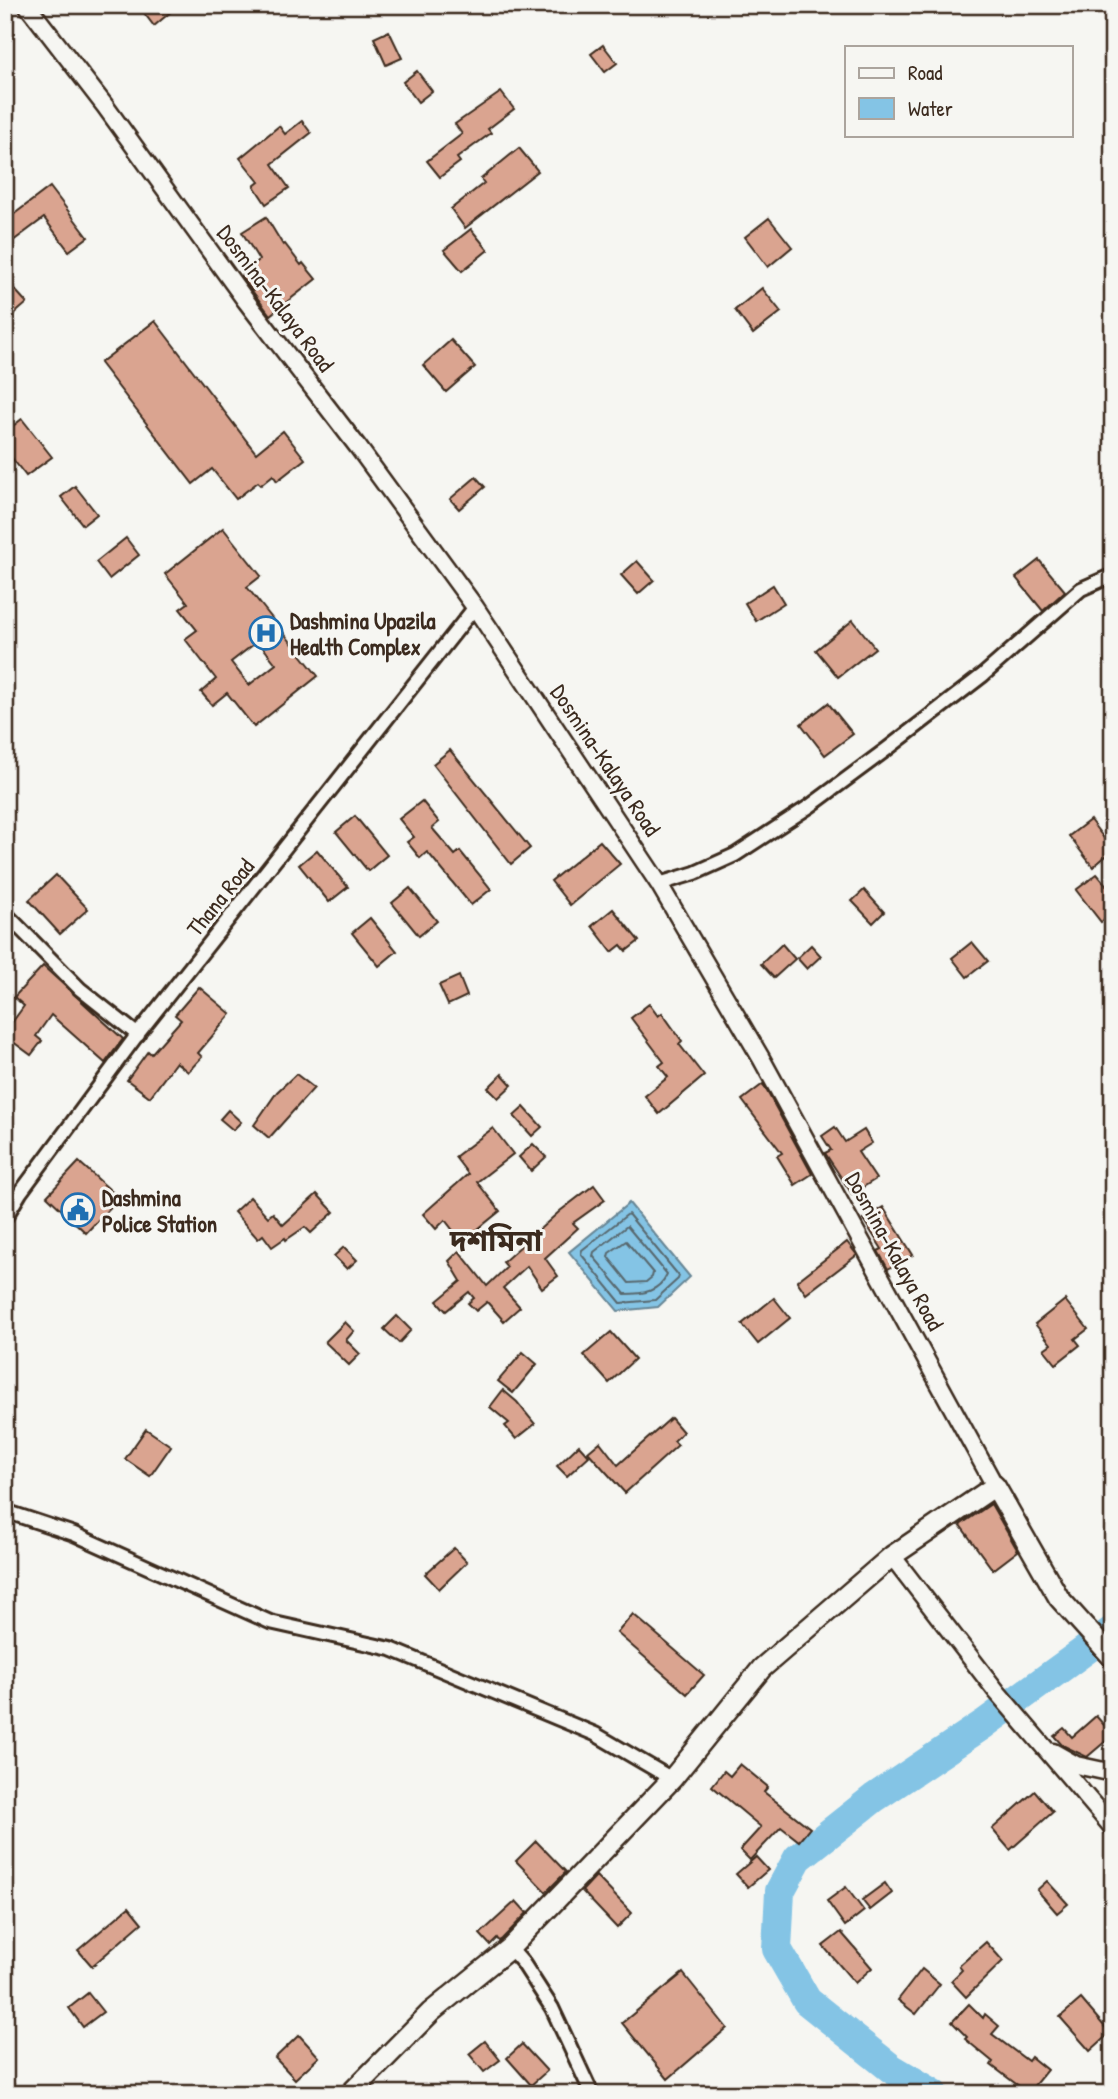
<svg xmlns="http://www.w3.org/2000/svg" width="1118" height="2099" font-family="'Patrick Hand','Noto Sans Bengali',sans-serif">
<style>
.water{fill:#84c4e5;stroke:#678695;stroke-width:2}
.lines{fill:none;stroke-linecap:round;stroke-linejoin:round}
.shore{stroke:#58686e;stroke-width:2}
.river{stroke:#84c4e5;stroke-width:30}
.building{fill:#daa490;stroke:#3b2a1e;stroke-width:2;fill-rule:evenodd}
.minor-casing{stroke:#3b2a1e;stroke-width:18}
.tertiary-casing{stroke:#3b2a1e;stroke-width:21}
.secondary-casing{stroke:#3b2a1e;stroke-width:24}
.minor{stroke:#f6f6f2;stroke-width:12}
.tertiary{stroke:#f6f6f2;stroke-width:16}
.secondary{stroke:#f6f6f2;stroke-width:19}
.labels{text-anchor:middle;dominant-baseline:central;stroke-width:6;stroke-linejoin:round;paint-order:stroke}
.street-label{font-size:23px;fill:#3b2a1e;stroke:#f6f6f2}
.poi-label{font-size:23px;font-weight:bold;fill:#3b2a1e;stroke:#f6f6f2;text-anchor:start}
.district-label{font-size:30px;font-weight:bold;fill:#3b2a1e;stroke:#f6f6f2}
</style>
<rect width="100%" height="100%" fill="#f6f6f2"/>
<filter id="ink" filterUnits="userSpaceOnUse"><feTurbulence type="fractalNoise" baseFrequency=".0143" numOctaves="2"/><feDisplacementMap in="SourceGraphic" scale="14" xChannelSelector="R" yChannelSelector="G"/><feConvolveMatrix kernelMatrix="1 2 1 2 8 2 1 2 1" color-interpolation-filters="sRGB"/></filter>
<g filter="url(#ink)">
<polygon class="water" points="629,1203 690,1277 658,1307 618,1311 569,1252"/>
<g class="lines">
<g class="shore">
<polygon points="628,1214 679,1276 678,1279 655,1300 621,1303 581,1254 582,1250"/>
<path d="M627,1226L667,1274C659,1292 643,1294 625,1294L593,1256L594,1252Z"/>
<polygon points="626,1241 653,1273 652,1277 646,1282 629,1283 608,1257 609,1253"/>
</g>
<polyline class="river" points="934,2094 892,2069 807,2001 777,1949 780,1891 798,1858 874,1798 984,1724 1113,1630"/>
</g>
<g class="building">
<polygon points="138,5 179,5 154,26"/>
<polygon points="389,31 402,58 386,65 374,38"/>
<polygon points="603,45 617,63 605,72 591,54"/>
<polygon points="417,71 432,91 418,102 403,82"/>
<polygon points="501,92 514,109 488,129 491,133 457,158 460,162 440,177 427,161 462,134 455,124"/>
<polygon points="302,121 311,133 272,164 289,188 266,204 254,186 259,182 240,158 279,126 285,134"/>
<polygon points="519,148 538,171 465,228 451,209 484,183 481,179"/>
<polygon points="50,187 88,237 69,251 44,218 5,247 5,221"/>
<polygon points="266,217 283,245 285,244 301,265 303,263 316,279 270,315 241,276 259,260 242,232"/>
<polygon points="769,218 792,247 768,267 745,237"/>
<polygon points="471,229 488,250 462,271 444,250"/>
<polygon points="5,279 27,303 5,322"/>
<polygon points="762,288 781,312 753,334 735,310"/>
<polygon points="155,321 256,453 283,431 305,459 277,481 273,475 261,485 258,482 236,499 212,469 193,484 100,363"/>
<polygon points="451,340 475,367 446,392 423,365"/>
<polygon points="22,419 52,457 26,476 5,449 5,432"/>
<polygon points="476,477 485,487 459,509 450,499"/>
<polygon points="75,486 97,514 83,525 61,497"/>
<path d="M223,528L261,576L247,587L318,676L254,727L227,693L212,705L201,692L216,679L185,639L197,630L180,609L188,603L165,574ZM258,641L276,664L249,685L231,662Z"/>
<polygon points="126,538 139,555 109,579 96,562"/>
<polygon points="1039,560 1065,591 1043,611 1016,578"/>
<polygon points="637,561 654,580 638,594 621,575"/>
<polygon points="773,585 784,603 756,621 745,603"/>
<polygon points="853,620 875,648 838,677 816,650"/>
<polygon points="828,703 853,734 825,755 801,724"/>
<polygon points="450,750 530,848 511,864 433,764"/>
<polygon points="422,801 439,822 432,828 455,855 460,851 491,889 471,905 430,855 427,852 420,858 407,842 414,837 399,819"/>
<polygon points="355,816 387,855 368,871 336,832"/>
<polygon points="1090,820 1113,850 1093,867 1069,836"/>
<polygon points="600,841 620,864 570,905 551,881"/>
<polygon points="317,850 348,887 329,902 299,865"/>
<polygon points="1097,874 1113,893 1113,913 1101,922 1076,890"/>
<polygon points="56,875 88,909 60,934 29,900"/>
<polygon points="410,888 437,921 419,936 392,903"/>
<polygon points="864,890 884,912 873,923 852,901"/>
<polygon points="613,909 639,941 626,951 621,945 612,952 592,926"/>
<polygon points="370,918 397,951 379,966 352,933"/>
<polygon points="972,942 988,961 967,977 952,958"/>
<polygon points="782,944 795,959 774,978 761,964"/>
<polygon points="811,945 821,956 807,969 797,958"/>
<polygon points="43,966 123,1039 105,1063 51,1015 36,1036 42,1041 31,1055 5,1036 5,1032 24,1006 14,997"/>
<polygon points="459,976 467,996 448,1005 439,985"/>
<polygon points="199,987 231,1014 198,1053 202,1057 188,1072 176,1062 150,1097 127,1080 148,1051 151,1054 181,1020 175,1015"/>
<polygon points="649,1004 658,1016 662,1013 682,1041 679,1044 704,1076 659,1114 645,1096 668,1077 659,1066 664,1062 631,1018"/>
<polygon points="296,1074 314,1088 269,1138 254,1125 277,1092"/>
<polygon points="502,1074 512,1085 498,1098 488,1088"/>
<polygon points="763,1084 812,1174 795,1185 777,1156 782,1153 742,1100"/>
<polygon points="524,1107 542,1127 532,1136 514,1116"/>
<polygon points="228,1110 241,1122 233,1130 220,1119"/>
<polygon points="835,1127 845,1142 864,1130 872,1143 858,1152 876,1179 852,1194 825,1153 831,1150 822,1136"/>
<polygon points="493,1128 513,1154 477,1182 500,1211 462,1242 445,1220 436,1229 423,1214 468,1174 455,1157"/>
<polygon points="533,1144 546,1157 531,1171 519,1157"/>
<polygon points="79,1162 119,1198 86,1233 47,1196"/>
<polygon points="594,1185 605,1200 573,1223 578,1228 545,1258 558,1276 542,1288 527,1266 503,1288 520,1307 504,1321 487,1302 476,1311 468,1303 474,1298 469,1292 446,1311 437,1301 461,1281 449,1261 459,1251 487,1286 507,1267 503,1262 560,1211"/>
<polygon points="317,1194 334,1212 311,1233 305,1227 286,1240 285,1238 272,1247 263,1235 258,1239 234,1212 250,1197 268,1217 273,1213 283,1225"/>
<polygon points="883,1207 913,1255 888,1269 878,1251 882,1249 863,1219"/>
<polygon points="847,1242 857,1255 806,1294 797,1281"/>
<polygon points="344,1247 357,1260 347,1269 334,1256"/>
<polygon points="774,1298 790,1318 758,1344 742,1324"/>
<polygon points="1065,1300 1088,1329 1075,1339 1080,1345 1056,1364 1044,1349 1051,1344 1035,1324"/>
<polygon points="397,1316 411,1330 399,1343 384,1329"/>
<polygon points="345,1322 354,1331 346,1340 360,1354 349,1365 325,1342"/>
<polygon points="611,1332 635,1359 609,1383 584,1355"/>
<polygon points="523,1352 537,1364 513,1393 498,1381"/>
<polygon points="503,1390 517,1402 535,1424 516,1439 505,1426 509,1423 490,1407"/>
<polygon points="671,1418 683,1432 674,1441 678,1445 625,1493 588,1452 600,1442 618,1465"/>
<polygon points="146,1429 171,1446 150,1476 125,1459"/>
<polygon points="579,1445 589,1456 567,1476 557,1466"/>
<polygon points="991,1504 1018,1551 993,1570 960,1525"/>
<polygon points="454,1548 467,1562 439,1589 425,1574"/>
<polygon points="633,1614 704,1675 687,1694 617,1633"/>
<polygon points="1096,1716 1113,1735 1087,1757 1062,1745 1054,1736 1064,1728 1072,1737"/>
<polygon points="740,1764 768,1787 764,1792 810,1828 799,1841 781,1827 750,1860 740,1850 761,1827 712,1786 724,1771 730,1776"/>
<polygon points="1035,1791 1053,1812 1010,1850 992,1829"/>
<polygon points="536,1841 566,1872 546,1892 516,1861"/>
<polygon points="756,1857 768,1870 748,1887 736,1874"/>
<polygon points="596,1876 632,1913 617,1928 582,1891"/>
<polygon points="1047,1881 1068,1904 1057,1913 1037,1890"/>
<polygon points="885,1883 892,1893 870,1910 862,1900"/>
<polygon points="846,1887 864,1911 845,1926 827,1901"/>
<polygon points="516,1901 527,1913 502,1939 499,1941 497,1938 490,1945 480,1934"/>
<polygon points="129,1907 142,1923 92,1966 78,1950"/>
<polygon points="841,1932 872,1968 855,1983 823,1946"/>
<polygon points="986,1942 1003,1961 966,1997 951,1981 962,1970 959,1966"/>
<polygon points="922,1969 940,1984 916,2014 898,2000"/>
<polygon points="683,1973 727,2028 668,2079 622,2023"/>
<polygon points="88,1993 103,2012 83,2027 69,2008"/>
<polygon points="1081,1999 1110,2033 1090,2051 1060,2017"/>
<polygon points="969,2004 983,2018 985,2014 999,2026 992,2034 1028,2061 1031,2057 1047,2070 1028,2093 991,2065 993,2062 965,2039 967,2037 952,2022"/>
<polygon points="299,2035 319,2057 295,2079 275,2058"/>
<polygon points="485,2041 500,2060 484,2072 469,2054"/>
<polygon points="522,2044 547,2071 531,2085 507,2058"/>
</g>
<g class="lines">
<defs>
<g id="minor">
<polyline points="659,884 695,873 735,855 810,806 887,749 983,675 1081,589 1113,575"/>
<polyline points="5,913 80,989 138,1035"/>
<polyline points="5,1218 20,1193 140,1031 475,607"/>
<polyline points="5,1511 74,1534 270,1622 391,1649 595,1734 672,1779"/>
<polyline points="510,1948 523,1963 552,2008 592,2094"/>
</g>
<g id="tertiary">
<polyline points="27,5 105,106 246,301 358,447 475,607 659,884 761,1058 995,1486"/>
<polyline points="892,1556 997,1692 1113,1828"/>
<polyline points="1053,1752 1076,1765 1113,1773"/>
</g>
<polyline id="secondary" points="350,2094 431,2012 510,1948 672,1779 762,1668 892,1556 995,1486 1059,1598 1113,1658"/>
</defs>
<use href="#minor" class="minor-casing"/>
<use href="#tertiary" class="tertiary-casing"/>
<use href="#secondary" class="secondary-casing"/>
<use href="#minor" class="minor"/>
<use href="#tertiary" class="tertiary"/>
<use href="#secondary" class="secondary"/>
</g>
</g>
<defs>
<symbol id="hospital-ring" viewBox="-11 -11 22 22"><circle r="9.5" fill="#f6f6f2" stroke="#1f6fb2" stroke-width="1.5"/><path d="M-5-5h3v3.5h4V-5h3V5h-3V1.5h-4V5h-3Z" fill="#1f6fb2"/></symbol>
<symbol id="civic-ring" viewBox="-11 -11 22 22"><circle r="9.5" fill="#f6f6f2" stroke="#1f6fb2" stroke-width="1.5"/><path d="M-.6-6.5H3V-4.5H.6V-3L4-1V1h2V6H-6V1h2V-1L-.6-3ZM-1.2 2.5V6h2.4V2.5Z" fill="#1f6fb2"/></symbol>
</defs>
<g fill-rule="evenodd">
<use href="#hospital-ring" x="247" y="614" width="38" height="38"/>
<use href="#civic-ring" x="59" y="1191" width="38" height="38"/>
</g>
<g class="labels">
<g class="street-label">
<text transform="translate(276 298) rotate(53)">Dosmina-Kalaya Road</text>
<text transform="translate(606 760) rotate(56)">Dosmina-Kalaya Road</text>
<text transform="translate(220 897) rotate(-51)">Thana Road</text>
<text transform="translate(895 1251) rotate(61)">Dosmina-Kalaya Road</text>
</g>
<g class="poi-label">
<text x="290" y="620">Dashmina Upazila<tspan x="290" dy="26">Health Complex</tspan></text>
<text x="102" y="1197">Dashmina<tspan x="102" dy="26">Police Station</tspan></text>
</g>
<g class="district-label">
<text x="496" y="1240">দশমিনা</text>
</g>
</g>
<rect width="1118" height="2099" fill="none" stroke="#f6f6f2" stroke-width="28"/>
<rect x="14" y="14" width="1090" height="2071" fill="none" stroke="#3b2a1e" stroke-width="2.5" filter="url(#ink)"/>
<rect x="845" y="46" width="228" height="91" fill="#f6f6f2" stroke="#aba49d" stroke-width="2"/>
<rect x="859" y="68" width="35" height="10" fill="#f6f6f2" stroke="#aba49d" stroke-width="2"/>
<text x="908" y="80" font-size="21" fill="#3b2a1e">Road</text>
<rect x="859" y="98" width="35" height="21" fill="#84c4e5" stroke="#aba49d" stroke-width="2"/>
<text x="908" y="116" font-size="21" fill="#3b2a1e">Water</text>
</svg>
